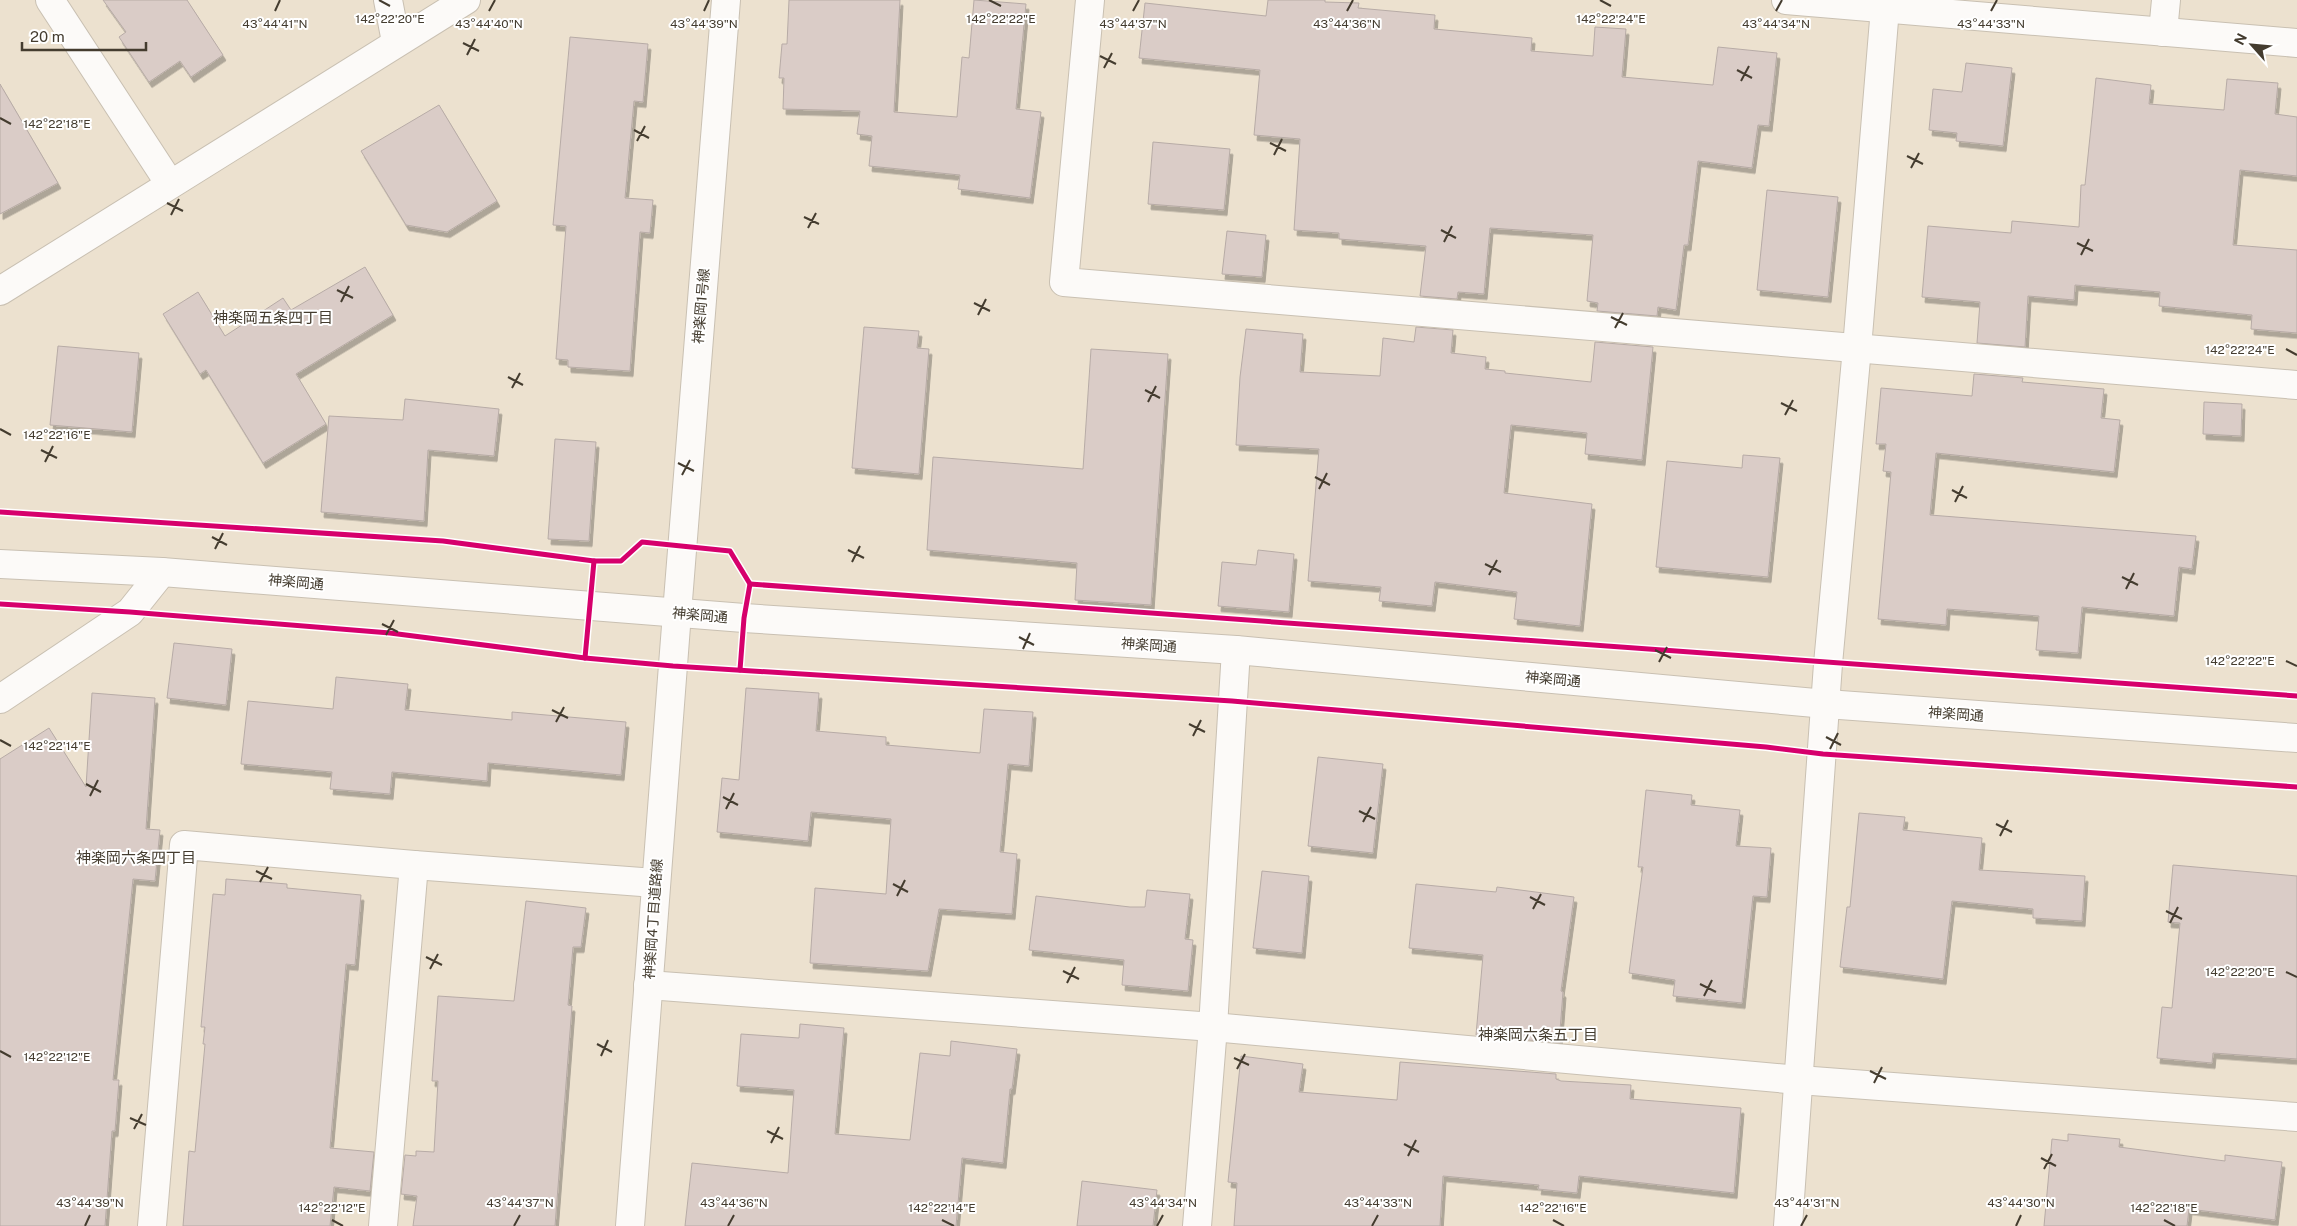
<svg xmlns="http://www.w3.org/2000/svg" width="2297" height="1226" font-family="'Public Sans','Noto Sans JP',sans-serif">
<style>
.building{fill:#daccc7;stroke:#b7aba6;filter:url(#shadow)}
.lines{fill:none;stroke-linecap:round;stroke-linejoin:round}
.street-casing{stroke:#c9c0b2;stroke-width:30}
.secondary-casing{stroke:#c9c0b2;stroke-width:30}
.street{stroke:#fcfaf8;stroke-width:28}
.secondary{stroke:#fcfaf8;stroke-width:28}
.cycleway-casing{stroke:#fff;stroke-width:8}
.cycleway{stroke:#d6006c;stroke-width:5}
.ticks{fill:none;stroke:#443c2f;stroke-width:2}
.labels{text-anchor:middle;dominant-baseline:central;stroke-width:4;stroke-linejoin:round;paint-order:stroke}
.street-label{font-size:14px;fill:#443c2f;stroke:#fff}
.neighbourhood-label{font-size:15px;fill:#443c2f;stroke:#fff}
.ticks-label{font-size:12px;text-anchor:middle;fill:#443c2f;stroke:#fff;stroke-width:4;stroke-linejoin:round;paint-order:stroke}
</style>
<defs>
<filter id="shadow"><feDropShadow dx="3" dy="5.5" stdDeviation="0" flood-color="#0004"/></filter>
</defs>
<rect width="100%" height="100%" fill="#ece1cf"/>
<g class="building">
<polygon points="103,0 187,0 223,55 191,77 180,61 149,82 119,37 126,32"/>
<polygon points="789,0 900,0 894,112 957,117 962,57 969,58 974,0 1026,4 1016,109 1041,112 1030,198 958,189 960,175 869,166 872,136 857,134 860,111 783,109 784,78 779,78 782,44 787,44"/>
<polygon points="1268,0 1325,0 1325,2 1359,3 1358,8 1435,15 1434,29 1532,38 1531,51 1593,56 1595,27 1626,29 1622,77 1713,85 1718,47 1777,53 1769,126 1758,125 1752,168 1698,161 1688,245 1684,245 1676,310 1658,307 1657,316 1597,311 1598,303 1587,301 1593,235 1490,228 1484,294 1458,292 1457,299 1420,296 1426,246 1339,239 1339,233 1294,230 1300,139 1254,135 1260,70 1139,58 1145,3 1266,16"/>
<polygon points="570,37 648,44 643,102 634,101 625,198 653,200 650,233 640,232 630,371 568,367 568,360 556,359 566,226 553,225"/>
<polygon points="1966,63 2012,68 2003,146 1956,141 1957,133 1929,130 1933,89 1962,92"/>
<polygon points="2096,78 2151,85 2149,104 2224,110 2227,79 2278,83 2275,114 2297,117 2297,176 2240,170 2233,245 2297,250 2297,333 2251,329 2252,315 2159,306 2160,292 2075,285 2074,300 2028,296 2025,347 1977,343 1980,302 1922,297 1928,226 2011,233 2012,221 2079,227 2081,185 2085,185"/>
<polygon points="0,84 58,183 0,214"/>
<polygon points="439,105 497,201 447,232 406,225 361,151"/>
<polygon points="1153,142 1230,149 1224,210 1148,204"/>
<polygon points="1767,190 1838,197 1828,297 1757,290"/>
<polygon points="1227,231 1266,235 1262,277 1222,274"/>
<polygon points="365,267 393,315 296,374 326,424 263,463 206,370 200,374 163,314 198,292 225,336 283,298 291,310"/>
<polygon points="864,327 919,331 917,348 929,349 919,474 852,468"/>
<polygon points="1416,327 1453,330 1451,353 1486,357 1485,369 1505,371 1505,373 1591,382 1595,342 1653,347 1642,460 1585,454 1587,433 1511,425 1504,493 1592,504 1580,626 1514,619 1517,592 1435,582 1432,606 1379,601 1381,587 1308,581 1319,449 1236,445 1240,377 1246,329 1303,334 1300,372 1380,376 1383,338 1414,342"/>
<polygon points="58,346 139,353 132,432 50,425"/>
<polygon points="1091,349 1168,354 1151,605 1075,600 1077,563 927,550 933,457 1083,469"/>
<polygon points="1974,374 2023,378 2022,382 2104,389 2101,418 2120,420 2114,472 1936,453 1930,515 2196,536 2192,569 2179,567 2174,616 2082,607 2078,653 2036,650 2039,616 1947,609 1946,625 1878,619 1891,472 1883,471 1886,444 1876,444 1881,388 1972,396"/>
<polygon points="405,399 499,409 494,456 428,450 424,521 321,512 329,416 403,420"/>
<polygon points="2204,402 2242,404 2241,436 2203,434"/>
<polygon points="555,439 596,442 589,541 548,539"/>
<polygon points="1743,455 1780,458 1768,577 1656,567 1667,461 1742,468"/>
<polygon points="1258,550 1294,554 1289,612 1218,606 1222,562 1256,565"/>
<polygon points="174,643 232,649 226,705 167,698"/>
<polygon points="336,677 408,684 405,710 512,720 512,712 626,722 621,775 488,763 487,781 392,772 390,794 330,789 332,772 241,764 248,701 333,709"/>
<polygon points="746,688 819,693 816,731 886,737 886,745 980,753 984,709 1033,712 1029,766 1008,764 1000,852 1017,854 1012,914 939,909 928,971 810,963 815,888 886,894 891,819 811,812 808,841 717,832 722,778 739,780"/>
<polygon points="92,693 155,698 146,829 160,830 155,881 133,879 113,1080 119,1080 115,1131 112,1131 105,1226 0,1226 0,759 49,728 86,787"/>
<polygon points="1318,757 1383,764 1373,853 1308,846"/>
<polygon points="1646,790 1692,795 1691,805 1740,810 1736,846 1771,848 1767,897 1753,896 1742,1003 1673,996 1675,980 1629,973 1643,867 1638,867"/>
<polygon points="1859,813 1905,817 1903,830 1982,838 1979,870 2085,876 2082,921 2033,918 2033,909 1952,901 1943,979 1840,967 1847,907 1850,907"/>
<polygon points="2173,865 2297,876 2297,1059 2213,1053 2212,1063 2157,1058 2162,1007 2172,1008 2180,923 2168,922"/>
<polygon points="1262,871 1309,876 1302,953 1253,948"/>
<polygon points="226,879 287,884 287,888 361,895 355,965 346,964 330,1148 374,1152 370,1191 334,1187 330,1226 183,1226 189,1151 195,1152 205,1044 203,1044 205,1027 201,1027 213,894 225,895"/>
<polygon points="1416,884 1496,892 1497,887 1574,897 1561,991 1563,992 1559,1043 1476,1035 1483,955 1409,948"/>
<polygon points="1147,890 1190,894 1185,939 1193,940 1188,991 1122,985 1124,960 1029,950 1036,896 1130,907 1145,907"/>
<polygon points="526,901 586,908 581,947 573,947 568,1005 572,1006 555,1226 413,1226 417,1196 401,1194 405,1155 416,1156 416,1151 434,1152 438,1081 432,1081 438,996 514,1001"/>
<polygon points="800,1024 844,1028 835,1134 910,1140 920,1053 950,1056 951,1041 1017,1049 1012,1089 1010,1089 1003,1163 962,1158 956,1226 685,1226 692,1163 788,1173 794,1090 737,1086 741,1034 799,1038"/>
<polygon points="1241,1056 1303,1064 1299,1092 1397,1100 1400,1062 1556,1074 1556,1079 1561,1081 1631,1085 1630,1099 1741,1108 1734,1193 1579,1176 1577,1193 1538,1189 1539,1185 1443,1176 1440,1226 1234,1226 1237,1183 1228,1182"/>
<polygon points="2068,1134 2120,1139 2119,1147 2225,1161 2225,1155 2282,1162 2275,1220 2189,1209 2187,1226 2044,1226 2052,1139 2068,1141"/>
<polygon points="1082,1181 1157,1190 1153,1226 1077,1226"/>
</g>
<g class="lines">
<defs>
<g id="street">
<polyline points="50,0 170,184"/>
<polyline points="388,0 396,42"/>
<polyline points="1090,0 1064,282 2297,385"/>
<polyline points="1786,0 2297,43"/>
<polyline points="2163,32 2166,0"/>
<polyline points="0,291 466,0"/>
<polyline points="0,699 130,612 162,572"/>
<polyline points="648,985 1213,1027 1799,1080 2297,1117"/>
<polyline points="152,1226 184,845 414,865 655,883"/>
<polyline points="383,1226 414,865"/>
<polyline points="630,1226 677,613"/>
<polyline points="1197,1226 1213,1027 1236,650"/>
<polyline points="1788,1226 1828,664 1857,348 1885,8"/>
</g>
<g id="secondary">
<polyline points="0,564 162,572 744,618 1236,650 1826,704 2297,738"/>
<polyline points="677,613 726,0"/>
</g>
</defs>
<use href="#street" class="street-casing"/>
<use href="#secondary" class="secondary-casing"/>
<use href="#street" class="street"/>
<use href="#secondary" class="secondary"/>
<defs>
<g id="cycleway">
<polyline points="0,512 443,541 594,561 621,561 642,542 730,551 750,584 744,618 740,670"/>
<polyline points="750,584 2297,696"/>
<polyline points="0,604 130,612 390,633 585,658 673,666 1232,701 1766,747 1823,754 2297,787"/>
<polyline points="585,658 594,561"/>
</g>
</defs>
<use href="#cycleway" class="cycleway-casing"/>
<use href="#cycleway" class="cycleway"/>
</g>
<path class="ticks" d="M379,0L390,6M989,0L1001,6M1600,0L1611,6M275,11L280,0M489,11L495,0M704,11L709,0M1133,11L1139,0M1347,11L1353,0M1776,11L1782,0M1991,11L1997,0M463,43L479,51M467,55L475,39M1100,56L1116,64M1104,68L1112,53M1737,70L1752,78M1741,81L1749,66M0,118L11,124M634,130L649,138M637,141L645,126M1270,143L1286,151M1274,155L1282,139M1907,156L1923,164M1911,168L1919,153M167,203L183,211M171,215L179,199M804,217L819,224M808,228L816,213M1441,230L1456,238M1444,242L1452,226M2077,243L2093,251M2081,255L2089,239M337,290L353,298M341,302L349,286M974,303L990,311M978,315L986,299M1611,317L1627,325M1615,328L1623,313M2286,349L2297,355M508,377L523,385M512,388L520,373M1145,390L1160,398M1148,402L1156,386M1781,403L1797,411M1785,415L1793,400M0,429L11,435M41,450L57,458M45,462L53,446M678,463L694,471M682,475L690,460M1315,477L1330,485M1319,489L1327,473M1952,490L1967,498M1955,502L1963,486M212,537L227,545M215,549L223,533M848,550L864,558M852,562L860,546M1485,564L1501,572M1489,575L1497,560M2122,577L2138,585M2126,589L2134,573M382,624L398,632M386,635L394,620M1019,637L1034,645M1023,649L1030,633M1655,650L1671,658M2286,661L2297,666M1659,662L1667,647M552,710L568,718M556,722L564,707M1189,724L1205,732M1193,736L1201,720M1826,737L1841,745M0,740L11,746M1830,749L1838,733M86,784L101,792M90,796L98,780M723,797L738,805M726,809L734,793M1359,811L1375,819M1363,822L1371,807M1996,824L2012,832M2000,836L2008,820M256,871L272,879M260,882L268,867M893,884L908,892M897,896L905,880M1530,897L1545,905M1533,909L1541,894M2166,911L2182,919M2170,923L2178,907M426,957L442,965M430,969L438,954M1063,971L1079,979M2286,972L2297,977M1067,983L1075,967M1700,984L1716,992M1704,996L1712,980M597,1044L612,1052M0,1051L11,1057M601,1056L608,1040M1234,1058L1249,1065M1237,1069L1245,1054M1870,1071L1886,1079M1874,1083L1882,1067M130,1118L146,1125M134,1129L142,1114M767,1131L783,1139M771,1143L779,1127M1404,1144L1419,1152M1408,1156L1416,1140M2041,1158L2056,1166M2044,1169L2052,1154M332,1220L343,1226M942,1220L954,1226M1553,1220L1564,1226M2164,1220L2175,1226M85,1226L90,1215M514,1226L520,1215M728,1226L734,1215M1157,1226L1163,1215M1372,1226L1378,1215M1801,1226L1807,1215M2016,1226L2021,1215"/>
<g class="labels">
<g class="street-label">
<text transform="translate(701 306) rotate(-85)">神楽岡1号線</text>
<text transform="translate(296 582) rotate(5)">神楽岡通</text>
<text transform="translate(700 615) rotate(5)">神楽岡通</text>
<text transform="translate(1149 645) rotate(4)">神楽岡通</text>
<text transform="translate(1553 679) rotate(5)">神楽岡通</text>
<text transform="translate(1956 714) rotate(4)">神楽岡通</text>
<text transform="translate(653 919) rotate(-86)">神楽岡4丁目道路線</text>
</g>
<g class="neighbourhood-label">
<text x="273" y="317">神楽岡五条四丁目</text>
<text x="136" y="857">神楽岡六条四丁目</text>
<text x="1538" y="1034">神楽岡六条五丁目</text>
</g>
</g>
<g class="ticks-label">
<text x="390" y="23">142°22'20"E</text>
<text x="1001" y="23">142°22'22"E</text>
<text x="1611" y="23">142°22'24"E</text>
<text x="275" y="28">43°44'41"N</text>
<text x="489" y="28">43°44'40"N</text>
<text x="704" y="28">43°44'39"N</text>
<text x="1133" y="28">43°44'37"N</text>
<text x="1347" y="28">43°44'36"N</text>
<text x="1776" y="28">43°44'34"N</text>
<text x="1991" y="28">43°44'33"N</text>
<text x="57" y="128">142°22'18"E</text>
<text x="2240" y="354">142°22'24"E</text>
<text x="57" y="439">142°22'16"E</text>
<text x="2240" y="665">142°22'22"E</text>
<text x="57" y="750">142°22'14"E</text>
<text x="2240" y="976">142°22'20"E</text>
<text x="57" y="1061">142°22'12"E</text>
<text x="90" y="1207">43°44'39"N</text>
<text x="520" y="1207">43°44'37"N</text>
<text x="734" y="1207">43°44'36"N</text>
<text x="1163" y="1207">43°44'34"N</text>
<text x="1378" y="1207">43°44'33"N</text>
<text x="1807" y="1207">43°44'31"N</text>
<text x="2021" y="1207">43°44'30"N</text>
<text x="332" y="1212">142°22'12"E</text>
<text x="942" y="1212">142°22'14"E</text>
<text x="1553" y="1212">142°22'16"E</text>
<text x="2164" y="1212">142°22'18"E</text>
</g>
<g transform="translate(2252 45) rotate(297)" stroke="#ffffff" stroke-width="4" paint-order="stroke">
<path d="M0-4L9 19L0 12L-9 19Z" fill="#443c2f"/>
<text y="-8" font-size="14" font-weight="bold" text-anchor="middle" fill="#443c2f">N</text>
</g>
<path d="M22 42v8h124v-8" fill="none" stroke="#443c2f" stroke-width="2.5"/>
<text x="30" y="42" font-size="15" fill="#443c2f" stroke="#ffffff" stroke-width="4" paint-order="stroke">20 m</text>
</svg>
